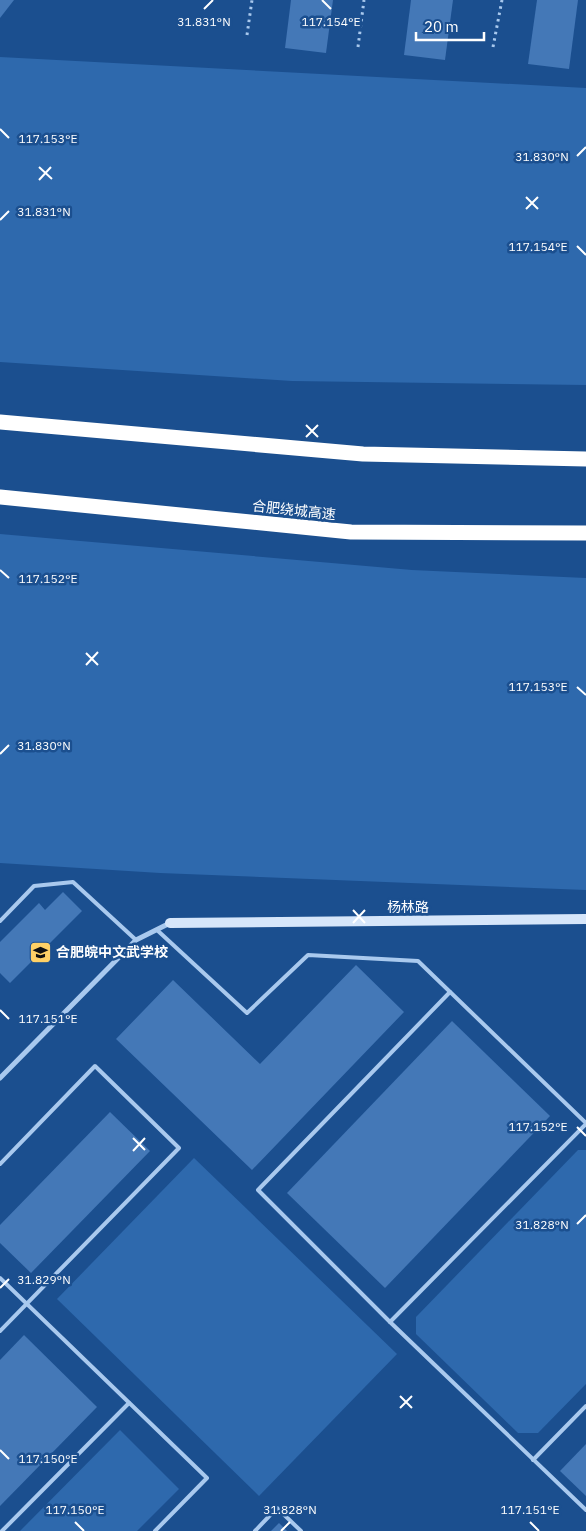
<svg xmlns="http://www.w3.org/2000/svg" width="586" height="1531" font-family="'IBM Plex Sans','Noto Sans SC',sans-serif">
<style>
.green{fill:#2e69ad}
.building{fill:#4478b7}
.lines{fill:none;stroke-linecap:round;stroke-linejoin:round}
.path{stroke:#a9c9ee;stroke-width:3;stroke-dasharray:2.5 4;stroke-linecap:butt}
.lane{stroke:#a9c9ee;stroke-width:4}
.street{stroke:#a9c9ee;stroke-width:5}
.secondary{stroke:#d6e6fa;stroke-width:10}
.highway{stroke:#fff;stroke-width:15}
.ticks{fill:none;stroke:#fff;stroke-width:2}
.labels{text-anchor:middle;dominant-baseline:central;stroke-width:5;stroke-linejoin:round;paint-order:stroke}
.street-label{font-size:14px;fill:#fff;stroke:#1b4f8f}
.poi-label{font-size:14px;font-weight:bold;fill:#fff;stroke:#1b4f8f;text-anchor:start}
.ticks-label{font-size:12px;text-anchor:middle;fill:#fff;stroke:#1b4f8f;stroke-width:5;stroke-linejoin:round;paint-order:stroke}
</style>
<rect width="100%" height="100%" fill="#1b4f8f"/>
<g class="green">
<polygon points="0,57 586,88 586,385 292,381 0,362"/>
<polygon points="0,534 412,570 586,578 586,890 160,873 0,863"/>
<polygon points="578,1150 586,1150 586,1384 538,1433 518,1433 416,1334 416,1317"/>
<polygon points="194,1158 397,1354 259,1496 57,1299"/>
<polygon points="120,1430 179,1489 137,1531 20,1531"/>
</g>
<g class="building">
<polygon points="0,0 14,0 0,18"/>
<polygon points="291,0 333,0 326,53 285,48"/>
<polygon points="411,0 453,0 445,60 404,55"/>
<polygon points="537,0 578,0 569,69 528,64"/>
<polygon points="63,892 82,911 10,983 0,973 0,942 39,903 45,910"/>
<polygon points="356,965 404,1012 252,1170 116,1039 173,980 260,1064"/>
<polygon points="452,1021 550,1116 385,1288 287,1193"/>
<polygon points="110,1112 150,1151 31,1273 0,1243 0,1225"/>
<polygon points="24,1335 97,1407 0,1506 0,1360"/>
<polygon points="586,1444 586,1496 560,1471"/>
<polygon points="279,1523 287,1531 271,1531"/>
</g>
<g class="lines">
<g class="path">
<polyline points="247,35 252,0"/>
<polyline points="358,47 364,0"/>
<polyline points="493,47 502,0"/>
</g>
<g class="lane">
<polyline points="0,921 34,886 73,882 136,940"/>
<polyline points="157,930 247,1013 308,955 418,961 586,1123"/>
<polyline points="450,992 258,1190 390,1322 586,1510"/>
<polyline points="0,1164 95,1066 179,1148 0,1331"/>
<polyline points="0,1278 207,1478 155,1531"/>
<polyline points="390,1322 586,1124"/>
<polyline points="533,1460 586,1406"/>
<polyline points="2,1531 129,1403"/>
<polyline points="255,1531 277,1508 301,1531"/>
</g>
<polyline class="street" points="0,1078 136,940 170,923"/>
<polyline class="secondary" points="170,923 586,919"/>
<g class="highway">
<polyline points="0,422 363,454 586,459"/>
<polyline points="0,497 351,532 586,533"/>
</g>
</g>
<path class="ticks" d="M322,0L331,9M204,9L213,0M0,129L9,138M577,156L586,147M39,167L52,179M39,180L51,167M526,197L538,209M526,209L538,197M0,220L9,211M577,246L586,255M306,425L318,437M306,437L318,425M0,570L9,578M86,653L98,665M86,665L98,652M577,687L586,695M0,754L9,745M353,910L365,923M353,923L365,910M0,1010L9,1019M577,1127L586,1136M133,1138L145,1150M133,1151L145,1138M577,1224L586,1215M0,1288L9,1279M400,1396L412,1408M400,1408L412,1396M0,1450L9,1459M75,1522L84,1531M530,1522L539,1531M281,1531L290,1522"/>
<defs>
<symbol id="school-square" viewBox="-11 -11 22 22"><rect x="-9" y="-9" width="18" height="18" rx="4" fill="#ffd166" stroke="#1b4f8f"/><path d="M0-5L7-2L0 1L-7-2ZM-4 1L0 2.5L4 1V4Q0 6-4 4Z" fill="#111"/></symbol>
</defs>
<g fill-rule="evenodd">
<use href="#school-square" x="28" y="940" width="25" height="25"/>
</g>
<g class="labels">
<g class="street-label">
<text transform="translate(294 510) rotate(6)">合肥绕城高速</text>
<text x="408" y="907">杨林路</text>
</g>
<g class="poi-label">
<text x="56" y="952">合肥皖中文武学校</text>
</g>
</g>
<g class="ticks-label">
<text x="331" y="26">117.154°E</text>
<text x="204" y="26">31.831°N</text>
<text x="48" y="143">117.153°E</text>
<text x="542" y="161">31.830°N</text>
<text x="44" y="216">31.831°N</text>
<text x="538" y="251">117.154°E</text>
<text x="48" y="583">117.152°E</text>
<text x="538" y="691">117.153°E</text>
<text x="44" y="750">31.830°N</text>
<text x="48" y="1023">117.151°E</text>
<text x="538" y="1131">117.152°E</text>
<text x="542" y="1229">31.828°N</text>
<text x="44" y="1284">31.829°N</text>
<text x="48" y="1463">117.150°E</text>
<text x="290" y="1514">31.828°N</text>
<text x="75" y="1514">117.150°E</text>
<text x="530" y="1514">117.151°E</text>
</g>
<path d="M416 32v8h68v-8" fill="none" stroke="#ffffff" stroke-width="2.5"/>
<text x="424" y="32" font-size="15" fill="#ffffff" stroke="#1b4f8f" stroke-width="4" paint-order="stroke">20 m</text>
</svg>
